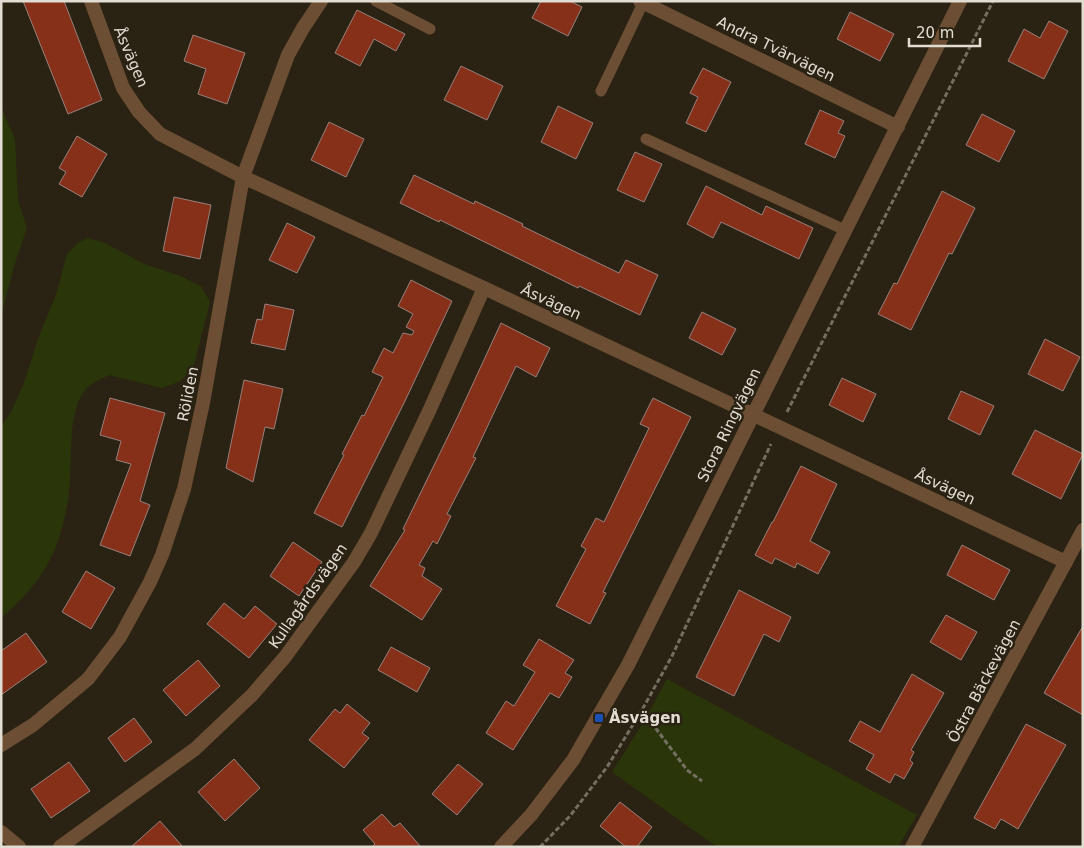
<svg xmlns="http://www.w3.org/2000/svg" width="1084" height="848" font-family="'DejaVu Sans',sans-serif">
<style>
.green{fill:#2a360a}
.building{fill:#873019;stroke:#97817b}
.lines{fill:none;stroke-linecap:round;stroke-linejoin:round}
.path{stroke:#746e61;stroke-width:3;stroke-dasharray:5 2.5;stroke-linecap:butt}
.service{stroke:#6b4e33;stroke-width:11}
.minor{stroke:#6b4e33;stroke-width:14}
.transit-dot{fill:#1a4fb4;stroke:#2a2213;stroke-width:2}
.labels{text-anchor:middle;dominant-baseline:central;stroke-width:5;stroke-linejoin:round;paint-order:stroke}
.street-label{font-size:15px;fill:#e2ddd3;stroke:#2a2213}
.poi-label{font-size:15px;font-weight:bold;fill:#e2ddd3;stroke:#2a2213;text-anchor:start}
</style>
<rect width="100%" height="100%" fill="#2a2213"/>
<g class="green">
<polygon points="1,107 15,139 18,200 27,228 15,263 1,316"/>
<path d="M88,238L105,243L144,264L180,276L201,286L210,302L194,365L181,381L162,388L109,375C102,379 91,383 86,389C66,411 73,464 69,493C67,507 64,522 60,535C49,570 29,594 1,618V426L11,412L24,383L38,339L56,295L67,254L79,242Z"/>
<polygon points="667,679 917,815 898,847 717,847 612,772 643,723"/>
</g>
<g class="building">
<polygon points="23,1 64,1 102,100 68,114"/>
<polygon points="541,1 570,1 582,7 568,36 532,18"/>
<polygon points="357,10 405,34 396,51 374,39 360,66 335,53"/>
<polygon points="850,12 894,34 880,61 837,39"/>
<polygon points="1049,21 1068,31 1044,79 1008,61 1024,29 1040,38"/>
<polygon points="193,35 245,53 227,104 198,94 206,69 184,61"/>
<polygon points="461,66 503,86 487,120 444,100"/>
<polygon points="703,68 731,82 706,132 686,123 698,97 690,93"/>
<polygon points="558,106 593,123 576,159 541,142"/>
<polygon points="820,110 844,121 838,133 845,136 835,158 805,144"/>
<polygon points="982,114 1015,131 999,162 966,145"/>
<polygon points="329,122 364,139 346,177 311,160"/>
<polygon points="77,136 107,154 82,197 59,184 66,172 59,168"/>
<polygon points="635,152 662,164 644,202 617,190"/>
<polygon points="414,175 474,204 475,201 523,224 522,226 619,273 626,260 658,275 640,315 579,286 578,288 440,220 439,222 400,203"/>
<polygon points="706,186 762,215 766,206 813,228 799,259 721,222 713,238 687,224"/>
<polygon points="942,191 975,208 952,254 949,253 911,330 878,314 894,283 897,284"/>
<polygon points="174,197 211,205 200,259 163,251"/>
<polygon points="287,223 315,237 297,273 269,260"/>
<polygon points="411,280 452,301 405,401 342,527 314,513 344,455 342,454 362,415 364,416 383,377 372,372 384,348 393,353 403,333 412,335 414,331 406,327 413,314 398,306"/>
<polygon points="265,304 294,310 285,350 251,343 257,319 262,320"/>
<polygon points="702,312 736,329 722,355 689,338"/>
<polygon points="501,323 550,348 536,377 516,366 473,457 476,458 447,514 451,516 437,544 433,541 419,565 425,568 422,576 442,589 422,620 370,586 405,530 403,529 458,416"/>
<polygon points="1045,339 1080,357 1063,391 1028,374"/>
<polygon points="842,378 876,394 863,422 829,405"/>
<polygon points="244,380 283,389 274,429 265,427 253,482 226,468"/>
<polygon points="961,391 994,406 980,435 948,419"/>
<polygon points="110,398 165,413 140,501 150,505 130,556 100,545 131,464 116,460 121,441 100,435"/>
<polygon points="653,398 691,417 603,592 606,593 590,624 556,606 586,549 581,546 596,518 604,522 649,428 640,424"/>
<polygon points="1035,430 1083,454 1061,499 1012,474"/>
<polygon points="801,466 837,484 810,541 830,552 818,574 797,563 795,568 775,558 772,564 755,555 772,522 773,522"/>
<polygon points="293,542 322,562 299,596 270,576"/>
<polygon points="962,545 1010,570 994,600 947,575"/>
<polygon points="86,571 115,588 91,629 62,612"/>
<polygon points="739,590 791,617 779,642 764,634 734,696 696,677"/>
<polygon points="224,603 244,619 255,606 277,624 249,658 207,624"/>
<polygon points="946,615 977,632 961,660 930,642"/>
<polygon points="1083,626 1083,715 1044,693"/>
<polygon points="26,633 47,662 1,695 1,651"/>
<polygon points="539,639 574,660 565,673 572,677 559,698 550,693 513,750 486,733 506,701 514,706 535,672 523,665"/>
<polygon points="391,647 430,668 417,692 378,670"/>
<polygon points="198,660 220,686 186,716 163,690"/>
<polygon points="912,674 944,693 911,750 914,752 910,760 913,763 904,779 895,774 890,783 866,769 874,755 849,741 860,721 880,732"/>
<polygon points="347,704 370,723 362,733 369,738 344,768 309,740 335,709 340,713"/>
<polygon points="134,718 152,742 125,762 108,738"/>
<polygon points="1026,724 1066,745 1018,829 1001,819 995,829 974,818"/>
<polygon points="234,759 260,788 225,821 198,792"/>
<polygon points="69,762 90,791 51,818 31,789"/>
<polygon points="458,764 483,784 457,815 432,794"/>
<polygon points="620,802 652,827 637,847 626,847 600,826"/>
<polygon points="382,814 394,827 400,823 421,847 372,847 375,844 363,830"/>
<polygon points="160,821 183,847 131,847"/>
</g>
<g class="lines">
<g class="path">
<polyline points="787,412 993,1"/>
<polyline points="642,710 687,770 702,781"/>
<polyline points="540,847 570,816 607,767 642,710 672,656 771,444"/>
</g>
<g class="service">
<polyline points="376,1 430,29"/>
<polyline points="601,91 643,3"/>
<polyline points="646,139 845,230"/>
</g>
<g class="minor">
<polyline points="91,1 123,88 139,112 160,134 243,177 484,288 1066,562"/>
<polyline points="640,1 898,127"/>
<polyline points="1,745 33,725 88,679 120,637 150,582 162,555 184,489 203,403 243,177 288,55 303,28 321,1"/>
<polyline points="1,832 19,847"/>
<polyline points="60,847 195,749 252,695 285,657 354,562 371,533 430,409 484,288"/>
<polyline points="501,847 531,815 573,760 628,665 960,1"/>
<polyline points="912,847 1083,530"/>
</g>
</g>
<rect class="transit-dot" x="594" y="713" width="10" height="10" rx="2.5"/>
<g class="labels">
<g class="street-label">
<text transform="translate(776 49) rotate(26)">Andra Tvärvägen</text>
<text transform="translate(131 57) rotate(67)">Åsvägen</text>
<text transform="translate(551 302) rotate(25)">Åsvägen</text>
<text transform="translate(188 394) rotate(-79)">Röliden</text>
<text transform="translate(729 425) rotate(-64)">Stora Ringvägen</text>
<text transform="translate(945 487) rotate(25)">Åsvägen</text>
<text transform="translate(308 596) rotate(-55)">Kullagårdsvägen</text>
<text transform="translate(984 681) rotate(-62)">Östra Bäckevägen</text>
</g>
<g class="poi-label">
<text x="609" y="718">Åsvägen</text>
</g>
</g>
<rect width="1084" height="848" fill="none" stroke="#e2ddd3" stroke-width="5"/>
<path d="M909 38v8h71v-8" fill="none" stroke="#e2ddd3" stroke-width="2.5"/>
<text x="916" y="38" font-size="15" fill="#e2ddd3" stroke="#2a2213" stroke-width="4" paint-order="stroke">20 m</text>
</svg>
